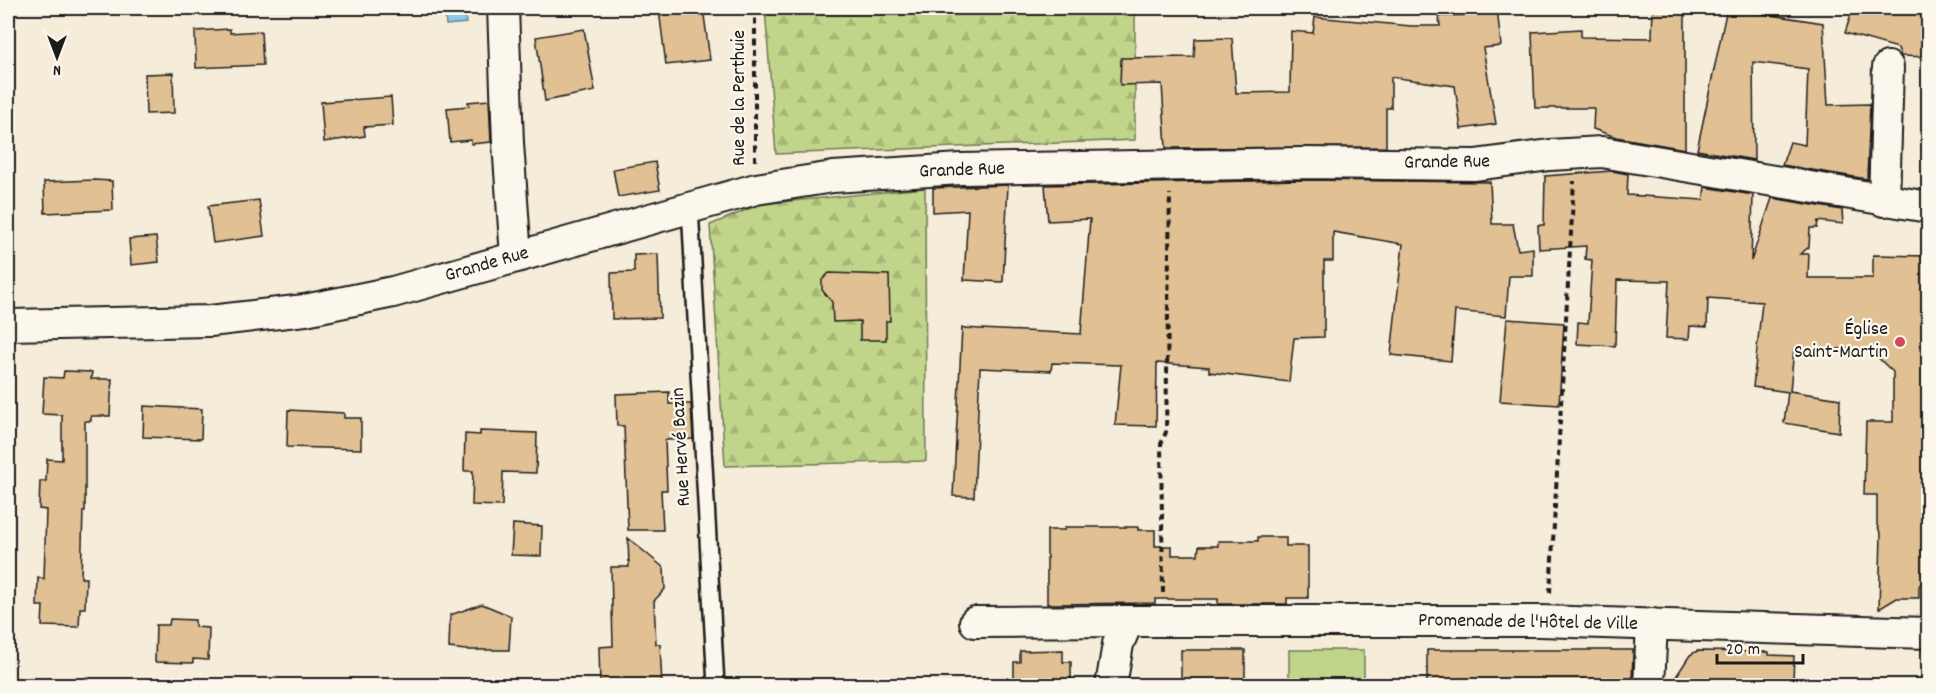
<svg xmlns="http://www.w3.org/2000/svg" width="1936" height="693" font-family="Dekko,sans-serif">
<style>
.green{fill:#c1d58a;stroke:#6e7853;stroke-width:1.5}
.forest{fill:url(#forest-firs);stroke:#6e7853;stroke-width:1.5}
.water{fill:url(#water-ripples);stroke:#5f8599;stroke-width:1.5}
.building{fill:#e1c093;stroke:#1c1c1c;stroke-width:1.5}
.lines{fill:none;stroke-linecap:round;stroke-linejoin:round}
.service-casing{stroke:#1c1c1c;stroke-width:20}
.minor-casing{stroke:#1c1c1c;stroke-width:34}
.path{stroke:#1c1c1c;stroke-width:4;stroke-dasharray:6 4.5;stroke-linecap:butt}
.service{stroke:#fbf7ec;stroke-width:15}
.minor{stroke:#fbf7ec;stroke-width:30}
.poi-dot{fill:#d1495b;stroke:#fbf7ec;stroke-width:2}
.labels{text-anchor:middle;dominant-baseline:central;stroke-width:4.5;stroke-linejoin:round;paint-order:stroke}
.street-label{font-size:20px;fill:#1c1c1c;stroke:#fbf7ec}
.poi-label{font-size:20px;fill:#1c1c1c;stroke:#fbf7ec;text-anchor:end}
</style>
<defs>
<pattern id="forest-firs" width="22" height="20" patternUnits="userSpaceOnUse" patternTransform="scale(1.5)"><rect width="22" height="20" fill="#c1d58a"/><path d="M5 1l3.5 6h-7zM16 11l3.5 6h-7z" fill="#a5b676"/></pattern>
<pattern id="water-ripples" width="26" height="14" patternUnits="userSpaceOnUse" patternTransform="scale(1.5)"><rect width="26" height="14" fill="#8ccbed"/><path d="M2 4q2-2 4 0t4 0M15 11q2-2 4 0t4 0" fill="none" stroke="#78aecb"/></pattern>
</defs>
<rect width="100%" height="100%" fill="#f6ecda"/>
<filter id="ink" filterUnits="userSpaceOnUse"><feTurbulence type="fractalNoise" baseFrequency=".0167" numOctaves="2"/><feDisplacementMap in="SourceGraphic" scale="12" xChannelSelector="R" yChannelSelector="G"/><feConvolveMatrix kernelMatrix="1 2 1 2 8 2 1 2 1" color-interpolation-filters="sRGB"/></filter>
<g filter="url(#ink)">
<rect class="green" x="1289" y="650" width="75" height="35"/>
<g class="forest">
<polygon points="765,8 1135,8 1135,140 776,154"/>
<polygon points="925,188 926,461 725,466 710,225 761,204"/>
</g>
<polygon class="water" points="444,8 464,8 466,23 446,25"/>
<g class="building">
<polygon points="674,8 703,8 710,60 666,65 659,10"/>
<polygon points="1467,8 1497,8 1501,46 1483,48 1496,124 1461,129 1455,86 1391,77 1391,108 1386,108 1386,147 1166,148 1162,84 1120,85 1121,58 1194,57 1195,39 1232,38 1236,93 1290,92 1291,31 1313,33 1315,17 1411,26 1440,26 1439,16 1468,15"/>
<polygon points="1653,8 1682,8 1682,13 1685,13 1685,149 1616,137 1593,129 1594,108 1535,108 1532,32 1581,29 1581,37 1652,38"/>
<polygon points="1727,8 1823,23 1828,105 1870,104 1867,179 1782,165 1790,142 1805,145 1808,69 1753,62 1754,160 1697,150"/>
<polygon points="1853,8 1902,11 1902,8 1929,8 1929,57 1901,56 1898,48 1845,33"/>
<polygon points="230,29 230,33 261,31 263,65 196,68 195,31"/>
<polygon points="584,29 595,91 545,101 536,37"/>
<polygon points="173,73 174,113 146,114 145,74"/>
<polygon points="391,97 393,125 364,127 365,136 324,142 321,102"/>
<polygon points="489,100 491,142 471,144 471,140 450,142 447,108 469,106 468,102"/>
<polygon points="655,162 660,190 618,197 613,169"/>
<polygon points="1612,171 1628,174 1627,195 1703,200 1705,187 1753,195 1751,261 1772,198 1842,210 1843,224 1818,221 1817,228 1810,228 1809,247 1800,254 1809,254 1808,278 1873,278 1873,255 1929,256 1929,574 1919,586 1919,598 1897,598 1879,609 1881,535 1877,525 1877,495 1864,495 1866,422 1893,422 1893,372 1869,349 1794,349 1790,391 1840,399 1839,432 1784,423 1788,392 1753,387 1762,302 1708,298 1707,327 1690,326 1689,339 1666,338 1669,281 1617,280 1615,346 1577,344 1578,322 1588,323 1592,260 1585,259 1586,246 1539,249 1538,225 1544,225 1545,176"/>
<polygon points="94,180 112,181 113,210 45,213 44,182"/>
<polygon points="1302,180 1490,182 1492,224 1513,224 1518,250 1533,248 1533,276 1509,276 1506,316 1455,311 1451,361 1391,355 1403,244 1333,232 1333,261 1324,261 1324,337 1294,338 1289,382 1209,372 1209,367 1157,363 1156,426 1115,425 1121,365 1052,363 1051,371 980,368 974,497 953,496 962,328 1081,334 1090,219 1048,221 1045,185"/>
<polygon points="1008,185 1003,282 964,280 968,210 933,212 933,188"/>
<polygon points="259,200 264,236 213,243 208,206"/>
<polygon points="156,237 159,262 131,265 129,239"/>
<polygon points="658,254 660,318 612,319 611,273 634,272 634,255"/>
<polygon points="829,273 889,275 890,321 886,321 886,340 860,340 860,321 833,322 832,302 822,290 822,280"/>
<polygon points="1507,319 1564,323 1559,405 1500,401"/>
<polygon points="64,371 92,372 91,379 112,379 110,416 91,416 91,421 85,421 85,511 83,511 81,578 86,578 85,608 80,608 79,627 42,626 43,606 37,606 38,577 44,579 46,510 39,509 40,481 46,481 47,459 62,460 62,415 42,414 44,377 63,378"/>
<polygon points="669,392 669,404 691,404 693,439 665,440 667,490 661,490 663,530 628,530 624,426 617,426 616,394"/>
<polygon points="144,406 202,409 201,439 143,437"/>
<polygon points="288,410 344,413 344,418 361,418 361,449 287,447"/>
<polygon points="480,431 537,433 536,473 503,472 502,506 472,505 473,471 464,471 465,434 480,435"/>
<polygon points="513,524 542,526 541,556 511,555"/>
<polygon points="1065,527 1138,527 1138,530 1155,530 1155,546 1172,546 1172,555 1198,555 1199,546 1218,546 1218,541 1258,541 1258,537 1286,537 1286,546 1308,546 1308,598 1287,598 1287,604 1218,604 1218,599 1155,599 1155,603 1047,604 1047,530 1065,530"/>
<polygon points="628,538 664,568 665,589 654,601 656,644 660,644 662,686 600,686 599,647 613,646 611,567 629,567"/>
<polygon points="482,604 511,616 509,650 466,650 449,648 450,615"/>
<polygon points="170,619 195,620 195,627 209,628 208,660 193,659 193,663 155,662 156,625 169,625"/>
<polygon points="1063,650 1063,662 1071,662 1071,686 1014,686 1014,662 1020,662 1020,651"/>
<rect x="1181" y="650" width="64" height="36"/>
<polygon points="1427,650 1633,650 1632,686 1427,686"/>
<polygon points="1697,651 1769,652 1769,655 1794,656 1793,680 1769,679 1768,686 1670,686 1690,655"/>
</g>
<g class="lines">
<defs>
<polyline id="service" points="690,207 716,686"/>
<g id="minor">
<polyline points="503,8 508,143 516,257"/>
<polyline points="1884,201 1888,67"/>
<polyline points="8,325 210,321 305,310 393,292 756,189 833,177 961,169 1302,163 1475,165 1550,155 1602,152 1928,207"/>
<polyline points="975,622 1128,621"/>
<polyline points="1111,686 1118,644 1128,621 1540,621 1928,633"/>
<polyline points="1649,686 1652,624"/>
</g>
</defs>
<use href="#service" class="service-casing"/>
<use href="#minor" class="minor-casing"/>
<g class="path">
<polyline points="755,8 755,161"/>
<polyline points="1926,527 1928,527"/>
<polyline points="1163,593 1161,444 1166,432 1170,194"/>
<polyline points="1550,593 1574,181"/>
</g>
<use href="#service" class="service"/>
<use href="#minor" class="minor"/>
</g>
</g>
<circle class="poi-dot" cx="1900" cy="342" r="6"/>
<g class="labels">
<g class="street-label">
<text transform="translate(740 98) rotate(-90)">Rue de la Perthuie</text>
<text transform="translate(1447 163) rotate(-1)">Grande Rue</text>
<text transform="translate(962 171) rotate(-2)">Grande Rue</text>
<text transform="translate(487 265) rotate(-16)">Grande Rue</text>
<text transform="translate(682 447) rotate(-93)">Rue Hervé Bazin</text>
<text transform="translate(1528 623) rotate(1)">Promenade de l'Hôtel de Ville</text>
</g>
<g class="poi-label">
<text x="1888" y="330">Église<tspan x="1888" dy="23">Saint-Martin</tspan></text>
</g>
</g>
<rect width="1936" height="693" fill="none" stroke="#fbf7ec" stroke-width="30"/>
<rect x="15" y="15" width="1906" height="663" fill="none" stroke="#1c1c1c" stroke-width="2" filter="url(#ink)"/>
<g transform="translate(57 57) rotate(180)" stroke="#fbf7ec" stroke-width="4.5" paint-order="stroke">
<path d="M0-4.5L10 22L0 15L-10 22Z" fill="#1c1c1c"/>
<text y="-9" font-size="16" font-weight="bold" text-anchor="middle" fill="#1c1c1c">N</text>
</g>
<path d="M1717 654v9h86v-9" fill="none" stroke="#1c1c1c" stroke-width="3"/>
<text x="1726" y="654" font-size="18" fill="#1c1c1c" stroke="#fbf7ec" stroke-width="4.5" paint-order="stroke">20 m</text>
</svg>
